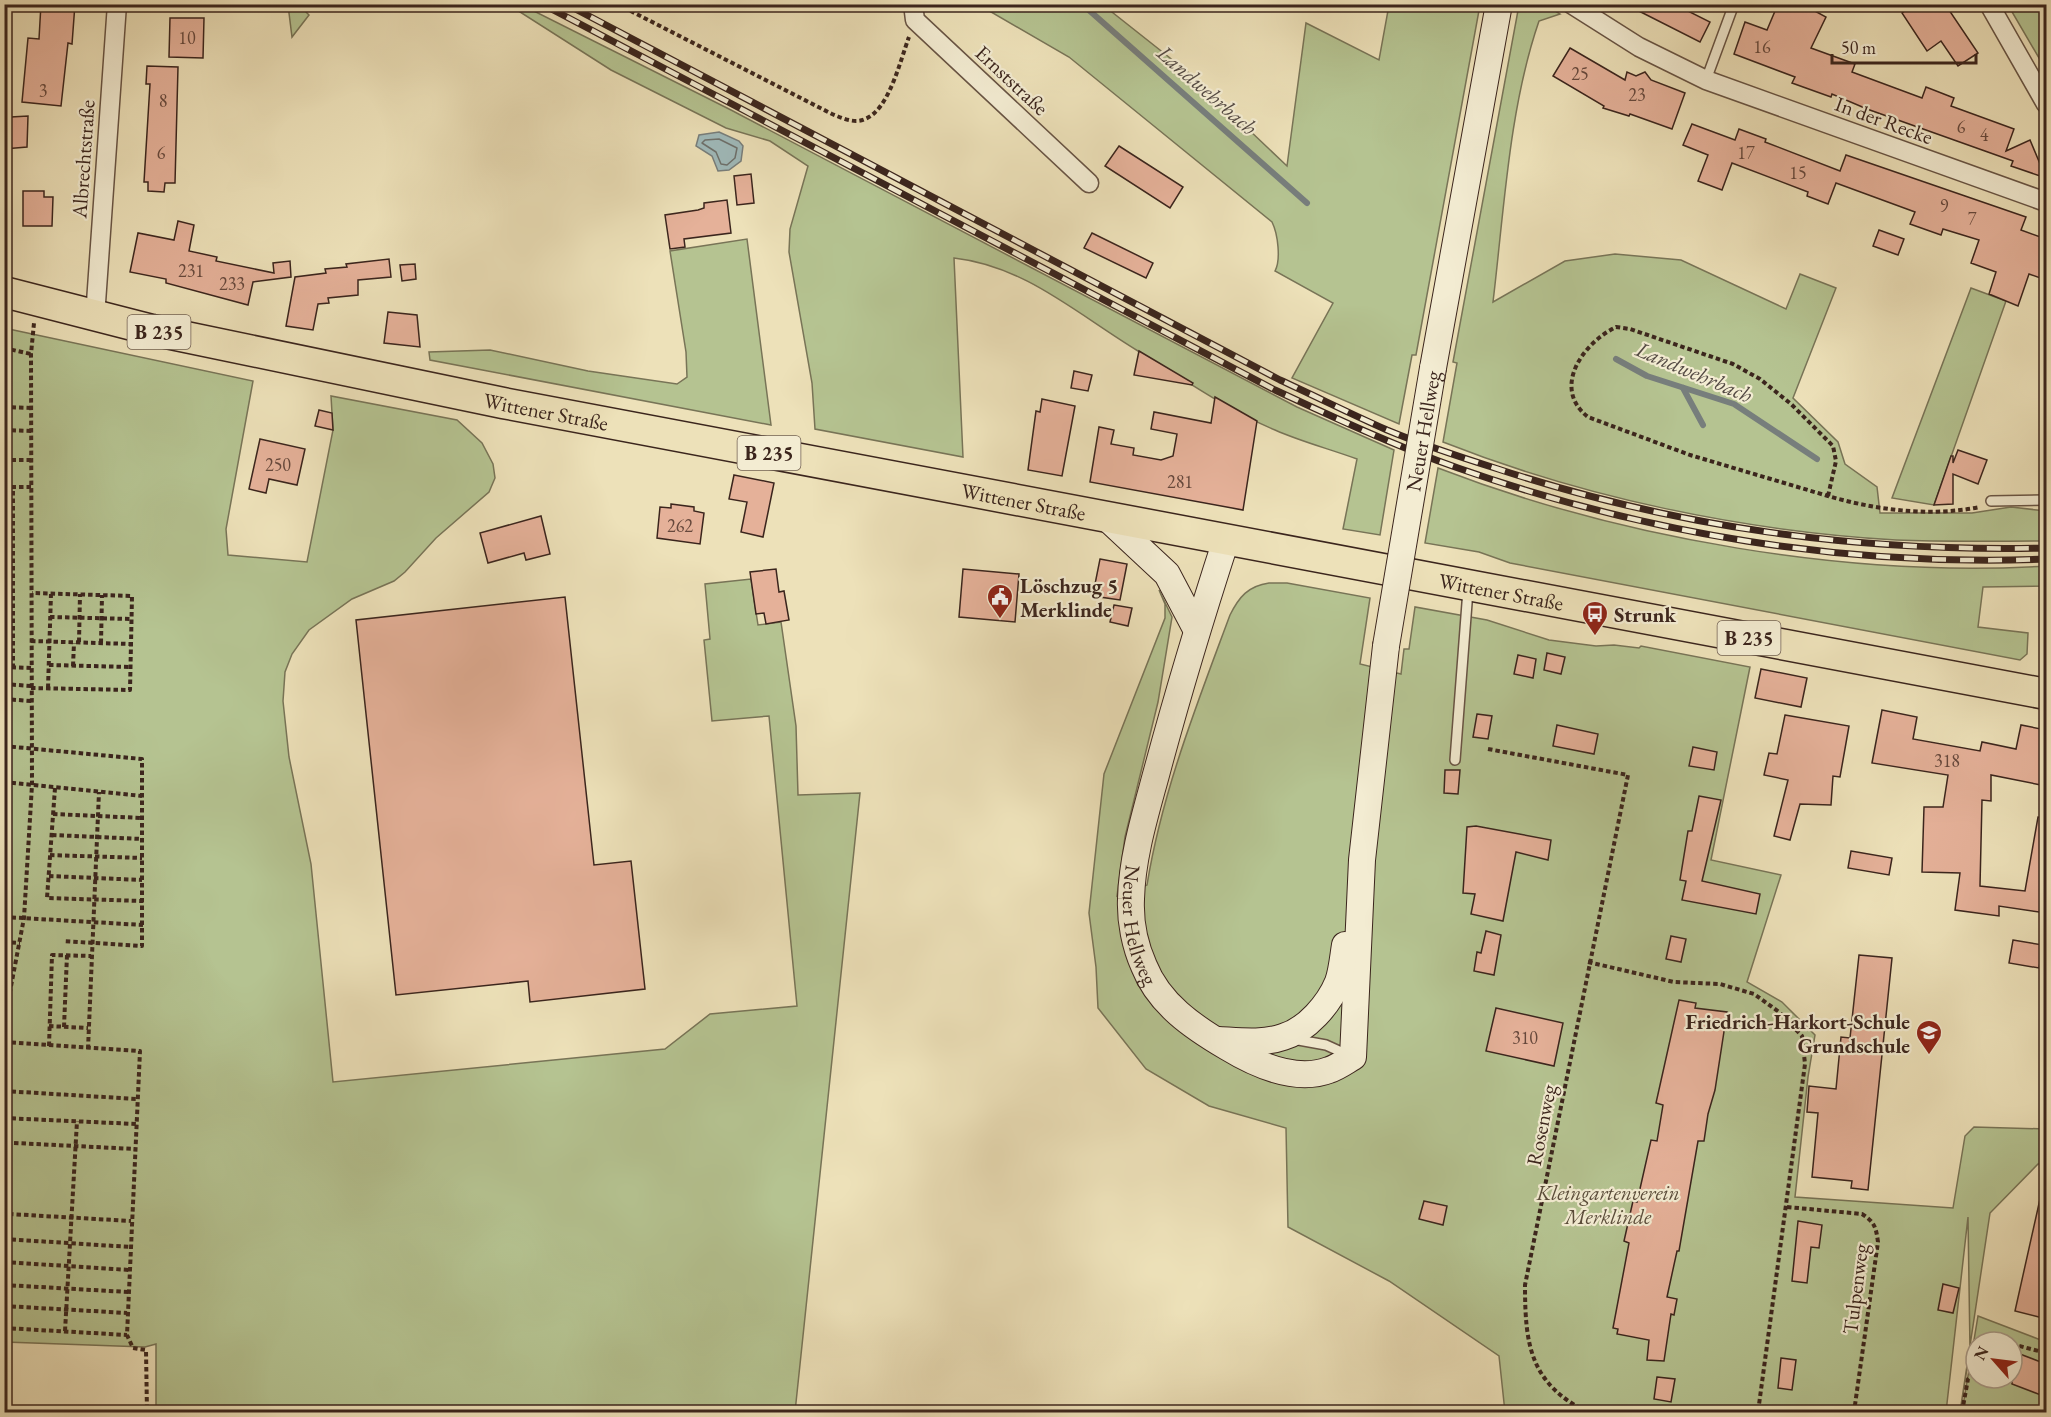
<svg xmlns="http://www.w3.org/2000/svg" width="2051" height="1417" font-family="'EB Garamond',serif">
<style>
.green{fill:#b5c391;stroke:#787457;stroke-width:1.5;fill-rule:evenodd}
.water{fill:#9fbabb;stroke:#777e7c;stroke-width:1.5}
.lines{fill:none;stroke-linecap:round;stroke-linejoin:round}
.shore{stroke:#6d706c;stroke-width:1.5}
.stream{stroke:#777e7c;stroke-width:6}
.building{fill:#e5b199;stroke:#3b251d;stroke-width:1.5}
.service-casing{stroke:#685444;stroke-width:12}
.minor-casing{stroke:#685444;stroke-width:21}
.secondary-casing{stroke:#3b251d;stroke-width:28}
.primary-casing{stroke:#3b251d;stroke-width:33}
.path{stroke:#3b251d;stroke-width:4;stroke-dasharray:4.5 3;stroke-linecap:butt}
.service{stroke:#f3ecd2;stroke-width:9}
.minor{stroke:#f3ecd2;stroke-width:18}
.secondary{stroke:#f3ecd2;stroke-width:26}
.primary{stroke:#ede1b9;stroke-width:30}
.rail-casing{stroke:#3b251d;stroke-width:7}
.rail{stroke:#f3ecd2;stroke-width:4.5;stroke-dasharray:14;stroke-linecap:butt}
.secondary-bridge-casing{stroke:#3b251d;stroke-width:28;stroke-linecap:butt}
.secondary-bridge{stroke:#f3ecd2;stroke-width:26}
.labels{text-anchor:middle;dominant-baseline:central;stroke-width:4.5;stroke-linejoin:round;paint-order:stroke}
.number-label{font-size:18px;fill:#66483c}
.shield{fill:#f3ecd2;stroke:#726153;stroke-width:1.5}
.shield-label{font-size:20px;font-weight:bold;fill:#3b251d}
.street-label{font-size:21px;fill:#3b251d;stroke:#f3ecd2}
.poi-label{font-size:21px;font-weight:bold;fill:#3b251d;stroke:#f3ecd2;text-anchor:start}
.park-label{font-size:21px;font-style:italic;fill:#5a4c3a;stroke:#f3ecd2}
.water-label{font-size:22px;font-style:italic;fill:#544a44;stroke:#f3ecd2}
</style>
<rect width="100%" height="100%" fill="#ede1b9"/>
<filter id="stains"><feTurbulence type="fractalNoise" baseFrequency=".00333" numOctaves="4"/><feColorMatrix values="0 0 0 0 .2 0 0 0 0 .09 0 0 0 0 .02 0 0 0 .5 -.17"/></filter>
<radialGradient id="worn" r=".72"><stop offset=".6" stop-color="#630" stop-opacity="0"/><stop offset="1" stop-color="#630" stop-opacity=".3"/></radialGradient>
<g class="green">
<polygon points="288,5 299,5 309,15 292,37"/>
<path d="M509,5H522L731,110L1297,407L1394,450L1380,535L1343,529L1357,459C1330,449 1302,442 1275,430C1227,410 1182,378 1138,351C1077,314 1025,266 954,258L963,457L815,429L812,383L789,252L790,229L808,166L770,141L726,128L611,70Z"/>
<path d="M979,5H1103L1189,73L1287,166L1306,23L1379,60L1389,5H1480L1416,355H1412L1399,424L1292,378L1333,303L1275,271C1281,260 1278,234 1272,222L1069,57Z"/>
<path d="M1519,5H1546L1560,14L1539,21C1509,108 1504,211 1493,302L1565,261L1615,254L1681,260L1786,309L1800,274L1836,288L1793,398L1838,442L1845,464L1877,487L1880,513H1972L2011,507L2046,511V541C1996,541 1946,542 1896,540C1743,531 1585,498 1443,442L1457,363L1453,362Z"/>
<polygon points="2008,5 2046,5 2046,70"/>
<polygon points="747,239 771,425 430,360 429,352 490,350 588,371 677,384 687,377 686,352 670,251"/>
<polygon points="1971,288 2006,301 1934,505 1892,498"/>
<polygon points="4,328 253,381 226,529 228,555 307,562 333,430 331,396 457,420 482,443 493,464 495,478 489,492 436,538 405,572 394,581 352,599 309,630 292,654 285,672 283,701 289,757 311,864 333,1082 665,1049 710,1014 797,1006 769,716 712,721 704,640 710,639 705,584 751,579 758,625 781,622 796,726 798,795 860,793 795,1412 156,1412 156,1344 145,1347 5,1342"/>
<path d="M1438,468C1622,539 1850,578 2046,566V586L1983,587L1978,627L2028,633L2027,654L2020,660L1510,563L1479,552L1425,543Z"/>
<path d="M1269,583H1287L1370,598L1360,664L1401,674L1404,649H1409L1415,607L1487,620L1549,640L1596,646L1614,645L1639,648L1641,646L1750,667L1711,860L1781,875L1747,982L1782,1002L1815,1035L1808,1077L1795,1197L1953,1208L1965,1136L1974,1127L2046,1129V1164H2038L1990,1213L1960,1412L1970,1350L1968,1217L1946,1412H1505L1499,1356L1389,1281L1288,1227L1286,1128L1209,1106L1146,1069L1098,1008L1096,967L1089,913L1104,774L1165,618V604L1159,590L1172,617L1158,702L1125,837L1117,896L1147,885C1162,792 1197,704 1230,615C1239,597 1248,586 1269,583Z"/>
<path d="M1978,1316L2046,1342V1412H1962ZM1976,1342H2012V1378H1976Z"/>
</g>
<polygon class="water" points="719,132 739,141 743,146 741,161 729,170 718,171 712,156 696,146 699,135"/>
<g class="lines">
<polygon class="shore" points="719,139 737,148 735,158 727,165 721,164 716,152 702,143 705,140"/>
<g class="stream">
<polyline points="1082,4 1307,203"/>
<polyline points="1616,359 1647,376 1734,404 1817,459"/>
<polyline points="1683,388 1703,425"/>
</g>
</g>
<g class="building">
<polygon points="41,4 75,4 72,44 68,43 61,106 22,102 28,38 39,39"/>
<polygon points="1625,4 1674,4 1710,22 1700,42"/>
<polygon points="1778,4 1802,4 1826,17 1811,48 1855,64 1852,72 1922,98 1926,87 1954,98 1951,106 2014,129 2006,151 2030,140 2046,178 2011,166 2013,161 1867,109 1832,94 1831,97 1792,83 1795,77 1734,54 1745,22 1767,30"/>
<polygon points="1915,4 1945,4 1978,53 1958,66 1941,41 1927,51 1902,13"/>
<polygon points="170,18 204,18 203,58 169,57"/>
<polygon points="1570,48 1625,80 1627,72 1636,76 1645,72 1651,80 1685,93 1672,129 1630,114 1629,116 1603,108 1604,106 1553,76"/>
<polygon points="147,66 178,67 175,183 165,183 164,192 148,191 148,182 144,182 150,84 146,84"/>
<polygon points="28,116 27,147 4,149 4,126 11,126 11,117"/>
<polygon points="1692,124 1735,140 1739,129 1766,139 1765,142 1840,171 1846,155 2026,217 2021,230 2046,239 2046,280 2029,274 2018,306 1989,294 1996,272 1971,263 1979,240 1943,229 1941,235 1910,224 1915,212 1836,183 1828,204 1807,196 1808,192 1732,163 1722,190 1698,181 1708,155 1683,145"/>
<polygon points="1119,146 1183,187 1170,208 1105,166"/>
<polygon points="751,174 754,203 737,205 734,176"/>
<polygon points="23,191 44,191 44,197 53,197 52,226 23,226"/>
<polygon points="727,200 731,233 684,239 685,247 670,249 665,215 698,210 704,208 704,203"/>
<polygon points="178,221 194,225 189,251 217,257 216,261 274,273 273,263 290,261 291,277 253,282 248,305 166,283 166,279 130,272 138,233 174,240"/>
<polygon points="1879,230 1904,239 1898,255 1873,246"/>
<polygon points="1092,233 1153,263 1146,278 1084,248"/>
<polygon points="389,259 391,277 358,280 358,295 328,298 329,303 318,304 313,330 286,326 295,277 326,273 325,269 347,267 346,264"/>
<polygon points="415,264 416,279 402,281 400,265"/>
<polygon points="388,312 417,315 420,347 384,343"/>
<polygon points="1139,351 1193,383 1192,385 1134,375"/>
<polygon points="1074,371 1092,375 1088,391 1071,388"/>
<polygon points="1215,397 1257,421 1243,510 1090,482 1099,427 1114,430 1111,444 1134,448 1133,455 1161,460 1173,456 1177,434 1151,429 1154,412 1211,423"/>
<polygon points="1042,399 1075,406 1062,476 1028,470 1036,411 1040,412"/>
<polygon points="319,410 332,413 333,430 315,426"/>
<polygon points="260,439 305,449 297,485 269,479 266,493 249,489"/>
<polygon points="1958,450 1987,460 1978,484 1953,474 1953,504 1934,505 1951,456 1953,456 1953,463"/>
<polygon points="734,475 774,483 763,537 741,532 747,502 729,499"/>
<polygon points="671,504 694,507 694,511 704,513 700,544 657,538 660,507 671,508"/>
<polygon points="541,516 550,554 526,560 524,553 488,563 480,533"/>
<polygon points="1100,559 1127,564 1120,600 1100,597 1102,585 1095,584"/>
<polygon points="776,569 779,592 784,591 789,620 766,624 764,613 756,614 750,572"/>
<polygon points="963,569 1019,574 1015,622 959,617"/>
<polygon points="565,597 594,865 631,861 645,989 530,1002 528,981 396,995 356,620"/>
<polygon points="1114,605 1132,608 1128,626 1110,622"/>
<polygon points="1547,653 1565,657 1561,674 1544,670"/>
<polygon points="1518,655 1536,659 1533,678 1514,674"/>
<polygon points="1761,669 1807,678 1801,707 1755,698"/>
<polygon points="1882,710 1917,717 1913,739 1980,751 1982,742 2016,749 2021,725 2046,730 2046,786 1991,775 1991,801 1982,800 1980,886 2025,891 2038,817 2046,818 2046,913 1999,906 1999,916 1955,910 1960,873 1922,872 1924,807 1943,807 1948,775 1872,763"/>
<polygon points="1477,714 1492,716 1488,739 1473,737"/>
<polygon points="1785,715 1849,726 1840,777 1833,776 1831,805 1800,804 1790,840 1774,836 1788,780 1764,775 1769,753 1777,754"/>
<polygon points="1557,725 1598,734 1594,754 1553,746"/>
<polygon points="1693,747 1717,752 1714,770 1689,766"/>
<polygon points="1445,770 1460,770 1458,794 1444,793"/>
<polygon points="1699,796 1721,800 1702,881 1760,894 1756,914 1682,900 1686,881 1680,880 1688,831 1692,831"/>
<polygon points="1476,826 1551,840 1548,860 1516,852 1503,921 1471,914 1475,894 1463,893 1467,827"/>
<polygon points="1851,851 1892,858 1889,875 1848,868"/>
<polygon points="1486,931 1501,935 1494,975 1474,971 1477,952 1481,953"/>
<polygon points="1671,936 1686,939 1681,962 1666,959"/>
<polygon points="2013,940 2043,945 2039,968 2009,963"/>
<polygon points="1859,955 1892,958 1868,1190 1851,1188 1852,1181 1812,1177 1818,1113 1807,1112 1809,1086 1836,1089 1841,1037 1850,1038"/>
<polygon points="1679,1000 1696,1003 1695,1008 1727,1012 1715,1090 1708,1114 1704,1141 1698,1141 1679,1251 1677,1251 1667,1297 1677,1299 1674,1315 1671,1314 1664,1361 1647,1360 1649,1340 1617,1334 1618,1329 1613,1328 1629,1243 1624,1241 1633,1201 1637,1202 1651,1140 1657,1141 1663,1105 1656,1103"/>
<polygon points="1496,1008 1563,1023 1554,1066 1486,1051"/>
<polygon points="2040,1199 2046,1199 2046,1304 2043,1318 2015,1311"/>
<polygon points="1424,1201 1447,1206 1443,1225 1419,1219"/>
<polygon points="1798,1221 1822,1225 1819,1248 1811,1247 1807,1283 1792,1281"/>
<polygon points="1943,1284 1959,1288 1953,1313 1938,1310"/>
<polygon points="2012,1351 2046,1364 2046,1397 2012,1384"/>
<polygon points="1781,1358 1796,1360 1792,1390 1778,1388"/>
<polygon points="1657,1377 1675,1379 1671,1402 1654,1399"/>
</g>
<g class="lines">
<defs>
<g id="service">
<polyline points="1706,80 1734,4"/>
<polyline points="1991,501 2046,500"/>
<polyline points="1455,760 1468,590"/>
<polyline points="1293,1039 1326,1045 1348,1055"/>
</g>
<g id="minor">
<polyline points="913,4 915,20 1089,183"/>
<polyline points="1571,4 1639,47 1706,80 2046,202"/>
<polyline points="1989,4 2046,104"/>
<polyline points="95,317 117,4"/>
</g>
<g id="secondary">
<polyline points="1433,368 1499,4"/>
<polyline points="1107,518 1167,574 1196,629"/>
<path id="s1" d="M1226,540C1201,617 1178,693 1157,771C1146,812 1132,856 1131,899C1130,921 1135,946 1144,966C1159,1004 1193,1027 1227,1047C1255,1064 1295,1083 1329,1070C1338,1067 1346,1061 1353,1057L1362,860L1386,646"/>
<path d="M1218,1040C1239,1041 1263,1044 1283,1037C1307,1030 1329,1004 1338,982C1342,971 1343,957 1345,945"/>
</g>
<g id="primary">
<path id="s2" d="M4,292L152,330L503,403L2046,694"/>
</g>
</defs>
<use href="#service" class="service-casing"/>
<use href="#minor" class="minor-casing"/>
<use href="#secondary" class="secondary-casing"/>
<use href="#primary" class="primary-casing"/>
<g class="path">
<path d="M617,4L832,114C842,118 854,124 865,119C889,110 900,61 909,37"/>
<polyline points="4,348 31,354"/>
<polyline points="4,407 32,408"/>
<polyline points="4,430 32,431"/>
<polyline points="4,460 31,460"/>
<polyline points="4,487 32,487"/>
<path d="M1828,496L1836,461L1833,446L1791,404L1760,379L1733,364L1630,329L1616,327C1583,343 1551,388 1588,417L1690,455L1828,496C1876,510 1930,517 1980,507"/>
<polyline points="50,617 132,619"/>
<polyline points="31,641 131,644 132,596 32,593"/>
<polyline points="79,642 80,594"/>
<polyline points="101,643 102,595"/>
<polyline points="49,665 130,667"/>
<polyline points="73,666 74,643"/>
<polyline points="4,667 31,668"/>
<polyline points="13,668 13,487"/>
<polyline points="4,684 31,686"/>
<polyline points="31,688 130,690 131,644"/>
<polyline points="48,688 51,594"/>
<polyline points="4,699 31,701"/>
<polyline points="4,713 8,713 8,720 4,720"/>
<polyline points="4,746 142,759 142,946 63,941"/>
<path d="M1488,749L1628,775L1525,1285C1525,1345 1530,1383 1587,1412"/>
<polyline points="4,782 142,796"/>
<polyline points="55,788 47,898 143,901"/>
<polyline points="53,814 142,818"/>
<polyline points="52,835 142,839"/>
<polyline points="50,855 142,858"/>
<polyline points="49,876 142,880"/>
<polyline points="4,917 143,925"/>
<polyline points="4,942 20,943"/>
<polyline points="1588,962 1674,982 1720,984 1754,994 1779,1012 1802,1036 1805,1064 1758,1412"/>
<polyline points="4,1023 24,918 32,785 31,354 34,323"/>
<polyline points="49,1026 88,1028"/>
<polyline points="64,1027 67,955"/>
<polyline points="4,1042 140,1051 127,1335 133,1348 146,1350 147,1412"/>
<polyline points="49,1046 52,955 91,956"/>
<polyline points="88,1049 99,792"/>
<polyline points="4,1091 137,1099"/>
<polyline points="4,1118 136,1124"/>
<polyline points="14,1143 135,1149"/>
<path d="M1787,1207L1862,1214C1875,1222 1876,1228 1878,1242L1854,1412"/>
<polyline points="9,1214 131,1221"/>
<polyline points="4,1239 131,1247"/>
<polyline points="4,1262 130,1270"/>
<polyline points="4,1285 128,1292"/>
<polyline points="4,1306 127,1313"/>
<polyline points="4,1328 127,1335"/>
<polyline points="65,1331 77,1121"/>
<polyline points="2012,1344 2046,1353"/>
<polyline points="1962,1412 1968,1379 1976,1370"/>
</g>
<use href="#service" class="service"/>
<use href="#minor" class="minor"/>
<use href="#secondary" class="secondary"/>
<use href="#primary" class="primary"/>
<defs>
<g id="rail">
<path d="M542,4L1275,390C1335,418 1395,446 1458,468C1646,534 1847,567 2046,559"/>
<path d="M566,4L1280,380C1315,396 1351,414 1387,430C1423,445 1460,457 1498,469C1678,528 1857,552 2046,548"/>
</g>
</defs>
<use href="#rail" class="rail-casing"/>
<use href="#rail" class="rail"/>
<defs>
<g id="secondary-bridge">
<path id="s3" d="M1386,646L1433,368"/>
</g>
</defs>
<use href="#secondary-bridge" class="secondary-bridge-casing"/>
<use href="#secondary-bridge" class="secondary-bridge"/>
</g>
<defs>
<symbol id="civic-pin" viewBox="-11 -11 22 30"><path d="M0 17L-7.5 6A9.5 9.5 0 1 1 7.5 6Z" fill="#8f2418" stroke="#f3ecd2"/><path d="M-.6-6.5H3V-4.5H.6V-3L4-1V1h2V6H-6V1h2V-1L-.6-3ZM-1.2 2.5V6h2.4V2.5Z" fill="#fff"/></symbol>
<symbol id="bus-pin" viewBox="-11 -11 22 30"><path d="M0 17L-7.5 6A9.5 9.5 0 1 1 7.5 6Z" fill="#8f2418" stroke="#f3ecd2"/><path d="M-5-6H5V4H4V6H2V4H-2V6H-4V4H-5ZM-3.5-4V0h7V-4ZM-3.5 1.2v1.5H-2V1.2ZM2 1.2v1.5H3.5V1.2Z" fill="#fff"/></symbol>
<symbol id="school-pin" viewBox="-11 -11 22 30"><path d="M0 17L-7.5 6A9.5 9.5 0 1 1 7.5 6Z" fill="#8f2418" stroke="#f3ecd2"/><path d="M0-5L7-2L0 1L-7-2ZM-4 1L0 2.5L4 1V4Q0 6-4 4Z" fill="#fff"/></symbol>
</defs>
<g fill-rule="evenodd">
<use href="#civic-pin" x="985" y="582" width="30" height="40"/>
<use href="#bus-pin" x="1580" y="599" width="30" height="40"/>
<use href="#school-pin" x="1914" y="1018" width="30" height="40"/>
</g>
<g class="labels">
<g class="number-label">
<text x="187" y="37">10</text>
<text x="1762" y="46">16</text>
<text x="1580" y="73">25</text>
<text x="43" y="90">3</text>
<text x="1637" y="94">23</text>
<text x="163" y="100">8</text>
<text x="1961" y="126">6</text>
<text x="1984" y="134">4</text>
<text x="161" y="152">6</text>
<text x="1746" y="152">17</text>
<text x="1798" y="172">15</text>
<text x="1944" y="205">9</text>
<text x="1972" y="218">7</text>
<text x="191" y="270">231</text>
<text x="232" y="283">233</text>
<text x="278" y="464">250</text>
<text x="1180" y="481">281</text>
<text x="680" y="525">262</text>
<text x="1947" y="760">318</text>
<text x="1525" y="1037">310</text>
</g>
<g class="shield">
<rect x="127.5" y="315" width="63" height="34" rx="4.5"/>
<rect x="737.5" y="436" width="63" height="34" rx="4.5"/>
<rect x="1717.5" y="621" width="63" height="34" rx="4.5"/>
</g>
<g class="shield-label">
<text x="159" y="332">B 235</text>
<text x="769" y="453">B 235</text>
<text x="1749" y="638">B 235</text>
</g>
<g class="street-label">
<text transform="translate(1012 80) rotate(43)">Ernststraße</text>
<text transform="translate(1884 120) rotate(20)">In der Recke</text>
<text transform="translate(83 159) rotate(-86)">Albrechtstraße</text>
<text stroke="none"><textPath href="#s2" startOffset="555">Wittener Straße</textPath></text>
<text stroke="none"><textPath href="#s3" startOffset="218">Neuer Hellweg</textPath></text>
<text stroke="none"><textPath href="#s2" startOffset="1041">Wittener Straße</textPath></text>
<text stroke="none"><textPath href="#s2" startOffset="1527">Wittener Straße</textPath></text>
<text stroke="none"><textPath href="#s1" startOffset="399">Neuer Hellweg</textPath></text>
<text transform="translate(1541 1125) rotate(-79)">Rosenweg</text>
<text transform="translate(1855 1289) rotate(-83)">Tulpenweg</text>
</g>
<g class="poi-label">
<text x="1020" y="585">Löschzug 5<tspan x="1020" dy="24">Merklinde</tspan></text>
<text x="1614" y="614">Strunk</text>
<text x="1910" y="1021" text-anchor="end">Friedrich-Harkort-Schule<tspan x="1910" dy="24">Grundschule</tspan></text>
</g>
<g class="park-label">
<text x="1608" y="1192">Kleingartenverein<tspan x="1608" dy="24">Merklinde</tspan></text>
</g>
<g class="water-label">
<text transform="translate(1207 90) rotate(41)">Landwehrbach</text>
<text transform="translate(1694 372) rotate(23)">Landwehrbach</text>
</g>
</g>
<rect width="2051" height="1417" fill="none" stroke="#ede1b9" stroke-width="24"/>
<rect x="6" y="6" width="2039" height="1405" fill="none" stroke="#3b251d" stroke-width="3"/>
<rect x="12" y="12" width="2027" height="1393" fill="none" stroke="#3b251d" stroke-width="1.5"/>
<g transform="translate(1994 1360) rotate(298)"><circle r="28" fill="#f3ecd2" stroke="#a99c8a" stroke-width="1.5"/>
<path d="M0-4.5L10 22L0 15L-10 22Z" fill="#8f2418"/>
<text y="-9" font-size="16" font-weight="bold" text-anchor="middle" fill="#3b251d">N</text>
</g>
<path d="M1832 54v9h144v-9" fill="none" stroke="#3b251d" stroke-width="3"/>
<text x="1841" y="54" font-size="18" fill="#3b251d" stroke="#f3ecd2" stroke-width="4.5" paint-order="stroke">50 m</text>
<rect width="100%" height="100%" filter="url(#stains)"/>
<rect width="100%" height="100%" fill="url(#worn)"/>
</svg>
